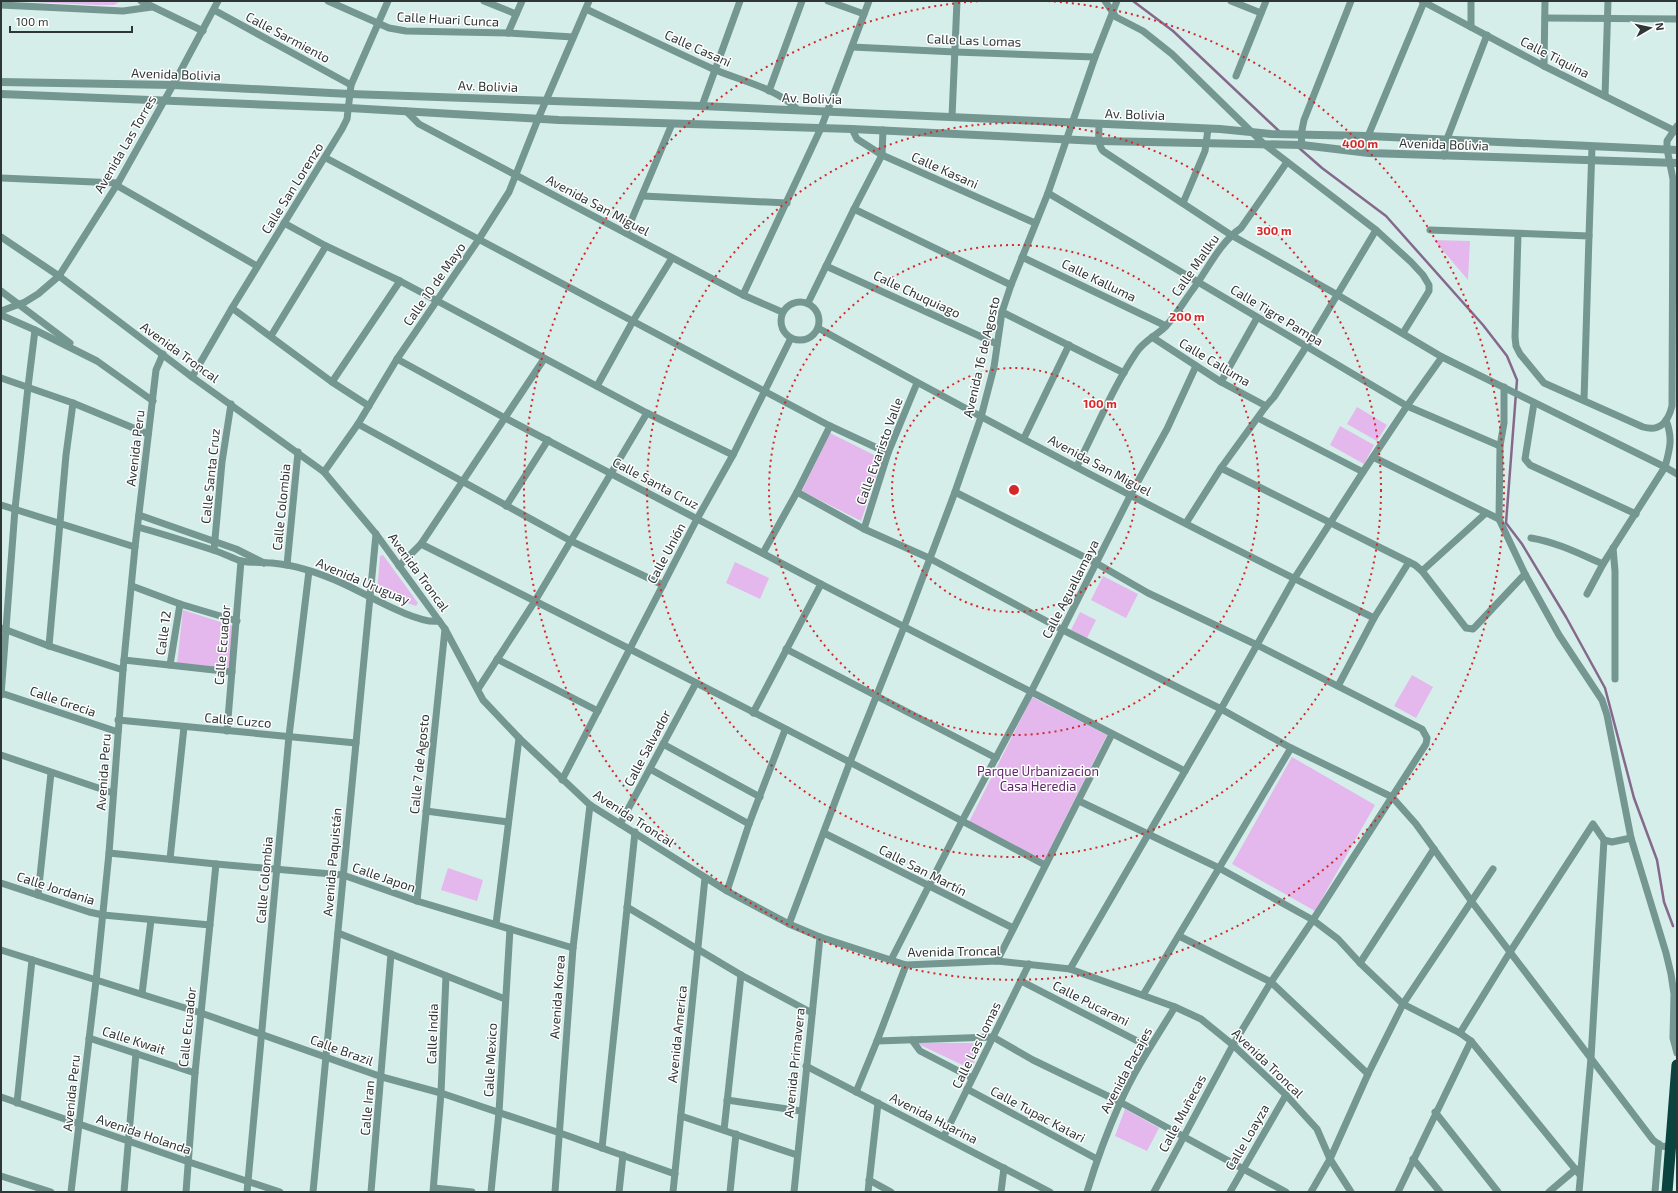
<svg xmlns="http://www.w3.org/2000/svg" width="1678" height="1193" font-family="'Exo 2',sans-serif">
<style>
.green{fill:#e4b8ec}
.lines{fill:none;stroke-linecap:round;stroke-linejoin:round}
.stream{stroke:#85698c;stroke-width:2.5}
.minor{stroke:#749791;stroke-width:7}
.tertiary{stroke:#749791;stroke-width:8}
.trunk{stroke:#0b443e;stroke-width:11}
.ring{fill:none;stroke:#d62828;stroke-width:2;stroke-dasharray:2 4}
.labels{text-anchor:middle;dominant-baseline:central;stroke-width:3;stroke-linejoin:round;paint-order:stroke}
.street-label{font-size:13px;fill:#2e3736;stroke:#fff}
.park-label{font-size:13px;fill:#5f2869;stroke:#fff}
.centre{fill:#d62828;stroke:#fff;stroke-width:2}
.ring-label{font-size:12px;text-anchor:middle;font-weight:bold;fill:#d62828;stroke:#fff;stroke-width:3;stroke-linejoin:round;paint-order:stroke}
</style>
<rect width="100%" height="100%" fill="#d6eeea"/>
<g class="green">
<polygon points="15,1 121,1 114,5 97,5"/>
<polygon points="1434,240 1470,241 1468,280"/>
<polygon points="1357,407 1387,425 1377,441 1347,424"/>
<polygon points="1340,426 1374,445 1364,464 1330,445"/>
<polygon points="830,433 882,459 861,521 802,491"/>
<polygon points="383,555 418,603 416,606 377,593 380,556"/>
<polygon points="735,562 769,578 760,599 726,583"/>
<polygon points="1103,576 1138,594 1126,618 1091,600"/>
<polygon points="183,610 233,626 230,669 177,664"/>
<polygon points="1080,612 1096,620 1087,638 1071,630"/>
<polygon points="1412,675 1433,687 1416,718 1394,706"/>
<polygon points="1032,697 1107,735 1044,860 969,822"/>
<polygon points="1292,757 1375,805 1315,911 1232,864"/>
<polygon points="448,868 483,880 477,901 441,890"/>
<polygon points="916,1043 983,1043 971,1069"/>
<polygon points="1125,1109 1159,1128 1147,1151 1115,1136"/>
</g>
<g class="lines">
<g class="stream">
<polyline points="1133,1 1173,31 1280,132"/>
<polyline points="1298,147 1322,168 1386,216 1483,325 1507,356 1517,380 1506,523 1522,544 1566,617 1605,688 1634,798 1657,860 1664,902 1673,926"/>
</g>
<g class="minor">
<polyline points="141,1 203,31"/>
<polyline points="328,1 389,28 406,31 508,33 573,37"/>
<polyline points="484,1 516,14"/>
<polyline points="828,1 864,14"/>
<polyline points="1105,1 1116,17 1143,31 1172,54 1264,144 1376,230 1411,262 1423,275 1429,285 1429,291 1403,333"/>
<polyline points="1231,1 1261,13"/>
<polyline points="1422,1 1544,66 1677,132"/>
<polyline points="1,5 123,11 152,7"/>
<path d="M586,9C628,29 671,50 713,69C741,81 777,88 798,110"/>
<polyline points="214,10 351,85"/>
<polyline points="1545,18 1677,19"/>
<polyline points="1471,27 1471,1"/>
<polyline points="508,33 522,1"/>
<polyline points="852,47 955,52 1095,57"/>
<polyline points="1544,66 1545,1"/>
<polyline points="1236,76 1266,1"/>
<polyline points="769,91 802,1"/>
<polyline points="1605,96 1608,1"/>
<polyline points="702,106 740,1"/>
<polyline points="406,111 419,124 743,295 782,312"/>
<polyline points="952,117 957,1"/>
<polyline points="852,129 857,139 882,155 1035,223"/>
<polyline points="1302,145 1301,135 1304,120 1351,1"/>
<polyline points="1369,153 1368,136 1424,2"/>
<polyline points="1444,156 1447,139 1487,35"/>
<polyline points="326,158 830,426 888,453"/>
<polyline points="1,178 118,183"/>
<polyline points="116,185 257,266"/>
<polyline points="1048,193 1407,406 1500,446"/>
<polyline points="643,196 787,203"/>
<polyline points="1183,203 1205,151 1208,129"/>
<polyline points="854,209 1011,285"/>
<polyline points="284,223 326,246 400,281 647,413 733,455"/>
<polyline points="1430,230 1589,236 1584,400"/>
<polyline points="626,233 672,124"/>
<path d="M1518,234L1515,337L1516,346L1520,354L1544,383L1643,427C1660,432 1668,422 1672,406L1673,179L1667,149V141L1677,126"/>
<polyline points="1589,236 1592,147"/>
<polyline points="1,237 59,276 192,377 324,472 376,534 445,629 483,700 519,738 590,805 727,891 789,924 820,937 906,965 997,961 1070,969 1175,1007 1201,1019 1233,1045 1286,1095 1317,1129 1330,1159 1351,1192"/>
<polyline points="1022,257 1166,326"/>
<polyline points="826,266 997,344"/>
<polyline points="1,291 70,343"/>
<polyline points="743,295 821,128 869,1"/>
<circle cx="800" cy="321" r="19"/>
<polyline points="808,303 854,209 882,155 883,130"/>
<polyline points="232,308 332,382 369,406"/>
<polyline points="1,311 25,302 38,294 59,276 118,183 173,85 218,1"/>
<polyline points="1002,312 1124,373"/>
<polyline points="1,315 35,330 28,387 15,509 1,695"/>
<path d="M818,328C1001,429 1186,526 1374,618"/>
<polyline points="35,330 97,361 153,401"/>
<polyline points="271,336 326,246"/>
<polyline points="1152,337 1221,382 1266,406"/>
<polyline points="1442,357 1665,467 1677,474"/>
<polyline points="397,359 505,418 821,584 1185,771"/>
<polyline points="192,377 232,308 342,129 347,119 351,85 388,1"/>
<polyline points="1,378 73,403 148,434"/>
<polyline points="332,382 400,281"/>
<polyline points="1221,382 1257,318"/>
<polyline points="597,386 633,321 672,258"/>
<polyline points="1534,403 1525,459 1530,465 1636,514"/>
<polyline points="1258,418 1363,472"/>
<polyline points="358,424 571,541 663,585"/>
<polyline points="1024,438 1069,345"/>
<polyline points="1373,457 1499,519 1525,574 1559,635 1602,700 1607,715 1631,838 1666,953 1671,974 1674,994 1673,1038 1677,1053"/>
<path d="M1077,466C1096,429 1113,387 1136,353C1143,341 1156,336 1165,327C1175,317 1183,303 1191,292C1207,271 1219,243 1241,228L1287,162"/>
<polyline points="1221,468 1415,565 1422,571 1466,628 1473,629 1476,626 1525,574"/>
<polyline points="324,472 358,424 397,359 479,239 509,192 538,119 589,1"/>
<polyline points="797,492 864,529 929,558 1063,630 1221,709 1291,748 1392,797 1416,824 1472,902 1653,1140 1661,1146 1670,1147"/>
<polyline points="955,492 1096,563 1148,593 1257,645 1422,729 1427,738 1426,744 1313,920 1271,982 1233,1045 1154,1192"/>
<polyline points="1,505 135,547"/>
<polyline points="506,506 548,440"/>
<polyline points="139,515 236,549 264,563"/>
<polyline points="1499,519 1500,446 1504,423 1504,387"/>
<polyline points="1186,523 1221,468 1266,406 1274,397 1306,347 1376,230"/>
<path d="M138,527C163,534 188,542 213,550C223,553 232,558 241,561C252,563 261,562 272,563C296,565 322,574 344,584C366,594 418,625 439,621"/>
<polyline points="864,529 888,453 917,383"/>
<path d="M1531,538C1556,542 1580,554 1603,564L1665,467C1670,448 1673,439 1666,420"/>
<path d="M421,544C630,648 839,755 1045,865"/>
<polyline points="1613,548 1615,571 1615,679"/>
<polyline points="214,550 222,462 231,404"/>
<polyline points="763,553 797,492 830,426"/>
<polyline points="287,565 298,452"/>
<polyline points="399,566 421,544 544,359"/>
<polyline points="1422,571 1486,513"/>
<polyline points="132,586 180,604 237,621"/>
<polyline points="1587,594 1603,564"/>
<polyline points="1,628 49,646 123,670"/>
<polyline points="49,646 66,455 73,403"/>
<polyline points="786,649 996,758"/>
<polyline points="497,659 598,711"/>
<polyline points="124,660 232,672"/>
<polyline points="170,665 180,604"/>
<polyline points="1338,686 1374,618 1409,562"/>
<polyline points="478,689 535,601 647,413"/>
<polyline points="1,693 118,732"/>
<polyline points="753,713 821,584"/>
<polyline points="118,720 356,743"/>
<polyline points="227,731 241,561"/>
<polyline points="663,744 760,797"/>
<polyline points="1,755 113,793"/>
<polyline points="650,769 749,824"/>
<polyline points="562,780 697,519 733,455 791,338"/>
<polyline points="1079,801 1219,868 1313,920 1338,939 1360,963 1403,1004 1460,1033 1471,1041 1580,1175"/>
<polyline points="426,811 508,822"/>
<polyline points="620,824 696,683"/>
<polyline points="824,833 1013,928"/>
<polyline points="109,853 216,864 343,875 417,901 573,948"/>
<polyline points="170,859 184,727"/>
<polyline points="1,883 89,912 103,915 210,925"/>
<polyline points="727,891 749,824 785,730"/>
<polyline points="38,895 51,773"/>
<polyline points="417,901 445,629"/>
<polyline points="627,907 741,975 812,1013"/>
<polyline points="496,924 519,738"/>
<polyline points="789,924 850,762 904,627 955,492 981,417 994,367 1002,312 1011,285 1048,193 1095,57 1117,1"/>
<polyline points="338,933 505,999"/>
<polyline points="1179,936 1271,982 1368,1074"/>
<polyline points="1,950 201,1013 382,1077 441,1093 560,1133 675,1174"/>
<polyline points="891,960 962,821 1031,692 1131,494 1167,429 1196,366"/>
<polyline points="997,961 1112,734"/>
<polyline points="1360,963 1434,849"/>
<path d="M1070,969L1221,709L1294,579L1363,472L1407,406L1442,357L1336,294L1231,235L1103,151C1097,144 1099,133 1099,124"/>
<polyline points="1021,981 1149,1047"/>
<polyline points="142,994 151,920"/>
<polyline points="1143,995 1291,748"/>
<polyline points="1460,1033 1510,952 1593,824 1604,840 1612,842 1631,838"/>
<polyline points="89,1038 195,1073"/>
<polyline points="912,1040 920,1051 972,1078"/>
<polyline points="877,1041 993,1037 1033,1060 1120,1102 1286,1192"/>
<polyline points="806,1066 1050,1192"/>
<polyline points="967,1089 1097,1159"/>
<polyline points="856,1092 877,1041 906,965"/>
<polyline points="1,1097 189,1162 280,1192"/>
<polyline points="727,1100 801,1111"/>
<polyline points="17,1103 32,960"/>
<polyline points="1435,1112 1498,1192"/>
<polyline points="681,1116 797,1155"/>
<polyline points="724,1130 741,975"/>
<polyline points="944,1136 1029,964"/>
<polyline points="602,1148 635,832"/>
<polyline points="1413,1159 1440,1192"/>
<polyline points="1,1176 51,1192"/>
<polyline points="869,1180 891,1192"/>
<polyline points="434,1188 472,1192"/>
<polyline points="71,1192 96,981 109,853 123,670 135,547 156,370 163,354"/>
<polyline points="124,1192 136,1053"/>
<polyline points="186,1192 195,1073 216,864"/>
<polyline points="247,1192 289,736 309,571"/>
<polyline points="313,1192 376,534"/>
<polyline points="371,1192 391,954"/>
<polyline points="433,1192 441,1093 446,976"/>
<polyline points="491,1192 499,1112 510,929"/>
<polyline points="555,1192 573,948 590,805"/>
<polyline points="619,1192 623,1155"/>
<polyline points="673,1192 705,878"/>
<polyline points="730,1192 736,1134"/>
<polyline points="794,1192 820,937"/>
<polyline points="868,1192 878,1103"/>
<polyline points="1001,1192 1004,1168"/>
<path d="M1087,1192C1096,1162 1107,1132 1120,1103C1135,1069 1156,1038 1175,1007"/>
<polyline points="1230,1192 1286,1095"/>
<polyline points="1311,1192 1330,1159 1368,1074 1403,1004 1493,869"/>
<polyline points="1398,1192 1471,1041"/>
<polyline points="1549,1192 1576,1169"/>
<polyline points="1579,1192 1591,1058 1604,840"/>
<polyline points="1655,1192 1659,1144"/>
</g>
<g class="tertiary">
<polyline points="1,82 173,85 350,94 702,106 1220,129 1271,134 1368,136 1677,150"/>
<polyline points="1,94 349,108 559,120 852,129 1099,141 1302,145 1369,153 1677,163"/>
</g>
<polyline class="trunk" points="1667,1192 1677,1065"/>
</g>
<g class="ring">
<circle cx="1014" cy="490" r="122"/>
<circle cx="1014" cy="490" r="245"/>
<circle cx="1014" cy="490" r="367"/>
<path d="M1048 1A490 490 0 1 1 980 1"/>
</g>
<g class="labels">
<g class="street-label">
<text transform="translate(448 19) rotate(3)">Calle Huari Cunca</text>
<text transform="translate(288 37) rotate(28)">Calle Sarmiento</text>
<text transform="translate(974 40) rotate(2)">Calle Las Lomas</text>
<text transform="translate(698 48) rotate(24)">Calle Casani</text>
<text transform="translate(1555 57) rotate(27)">Calle Tiquina</text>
<text transform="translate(176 74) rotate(2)">Avenida Bolivia</text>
<text transform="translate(488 86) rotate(2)">Av. Bolivia</text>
<text transform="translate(812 98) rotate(2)">Av. Bolivia</text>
<text transform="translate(1135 114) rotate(2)">Av. Bolivia</text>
<text transform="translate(125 144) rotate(-60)">Avenida Las Torres</text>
<text transform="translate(1444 144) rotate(2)">Avenida Bolivia</text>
<text transform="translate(945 170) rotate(24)">Calle Kasani</text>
<text transform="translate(292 188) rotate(-58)">Calle San Lorenzo</text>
<text transform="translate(598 205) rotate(28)">Avenida San Miguel</text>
<text transform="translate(1195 265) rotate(-55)">Calle Mallku</text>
<text transform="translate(1099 280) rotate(26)">Calle Kalluma</text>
<text transform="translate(434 284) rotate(-55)">Calle 10 de Mayo</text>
<text transform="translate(917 294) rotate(25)">Calle Chuquiago</text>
<text transform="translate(1277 315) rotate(31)">Calle Tigre Pampa</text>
<text transform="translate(180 352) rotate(36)">Avenida Troncal</text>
<text transform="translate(981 357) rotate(-77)">Avenida 16 de Agosto</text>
<text transform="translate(1215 362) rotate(31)">Calle Calluma</text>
<text transform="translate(135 448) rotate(-83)">Avenida Peru</text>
<text transform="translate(879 451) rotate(-70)">Calle Evaristo Valle</text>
<text transform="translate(1100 465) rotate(28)">Avenida San Miguel</text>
<text transform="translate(210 476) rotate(-84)">Calle Santa Cruz</text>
<text transform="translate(656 483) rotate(28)">Calle Santa Cruz</text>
<text transform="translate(281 507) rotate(-84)">Calle Colombia</text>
<text transform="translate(666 553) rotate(-62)">Calle Unión</text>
<text transform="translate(419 572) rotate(54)">Avenida Troncal</text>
<text transform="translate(363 581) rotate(23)">Avenida Uruguay</text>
<text transform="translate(1070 589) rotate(-63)">Calle Aguallamaya</text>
<text transform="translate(163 633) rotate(-82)">Calle 12</text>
<text transform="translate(222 645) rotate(-85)">Calle Ecuador</text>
<text transform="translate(63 701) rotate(19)">Calle Grecia</text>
<text transform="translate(238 720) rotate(5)">Calle Cuzco</text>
<text transform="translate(647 748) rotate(-62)">Calle Salvador</text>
<text transform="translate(419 764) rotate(-84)">Calle 7 de Agosto</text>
<text transform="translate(103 772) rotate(-86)">Avenida Peru</text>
<text transform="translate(634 818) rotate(33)">Avenida Troncal</text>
<text transform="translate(332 862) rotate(-85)">Avenida Paquistán</text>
<text transform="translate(923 870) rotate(27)">Calle San Martín</text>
<text transform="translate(384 877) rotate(19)">Calle Japon</text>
<text transform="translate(264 880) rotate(-85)">Calle Colombia</text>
<text transform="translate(56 888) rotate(18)">Calle Jordania</text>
<text transform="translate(954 951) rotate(-1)">Avenida Troncal</text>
<text transform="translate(557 997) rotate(-86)">Avenida Korea</text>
<text transform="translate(1091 1003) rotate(27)">Calle Pucarani</text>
<text transform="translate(187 1027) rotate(-84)">Calle Ecuador</text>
<text transform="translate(432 1034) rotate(-88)">Calle India</text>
<text transform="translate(677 1034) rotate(-84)">Avenida America</text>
<text transform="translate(134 1040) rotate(18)">Calle Kwait</text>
<text transform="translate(976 1045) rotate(-64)">Calle Las Lomas</text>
<text transform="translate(342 1050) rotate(20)">Calle Brazil</text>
<text transform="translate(490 1060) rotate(-87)">Calle Mexico</text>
<text transform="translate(794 1063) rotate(-84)">Avenida Primavera</text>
<text transform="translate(1268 1063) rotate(44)">Avenida Troncal</text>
<text transform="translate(1126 1070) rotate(-62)">Avenida Pacajes</text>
<text transform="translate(71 1093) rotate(-84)">Avenida Peru</text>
<text transform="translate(367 1108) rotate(-85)">Calle Iran</text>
<text transform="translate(1182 1113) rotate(-62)">Calle Muñecas</text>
<text transform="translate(1038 1114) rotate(28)">Calle Tupac Katari</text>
<text transform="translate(934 1118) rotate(27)">Avenida Huarina</text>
<text transform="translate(144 1134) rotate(19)">Avenida Holanda</text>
<text transform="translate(1247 1137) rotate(-60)">Calle Loayza</text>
</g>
<g class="park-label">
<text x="1038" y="771">Parque Urbanizacion<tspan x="1038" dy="15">Casa Heredia</tspan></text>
</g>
</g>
<circle cx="1014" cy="490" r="6" class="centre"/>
<g class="ring-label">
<text x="1360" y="148">400 m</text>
<text x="1274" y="235">300 m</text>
<text x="1187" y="321">200 m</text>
<text x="1100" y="408">100 m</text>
</g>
<rect width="1678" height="1193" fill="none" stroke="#2e3736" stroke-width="4"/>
<g transform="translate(1650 28) rotate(81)" stroke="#ffffff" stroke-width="3" paint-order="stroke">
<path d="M0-3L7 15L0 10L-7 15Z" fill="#2e3736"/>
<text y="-6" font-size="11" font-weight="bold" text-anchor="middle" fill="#2e3736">N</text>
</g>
<path d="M10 26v6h122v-6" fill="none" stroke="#2e3736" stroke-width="2"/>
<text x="16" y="26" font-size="12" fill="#2e3736" stroke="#ffffff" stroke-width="3" paint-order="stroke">100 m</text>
</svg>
